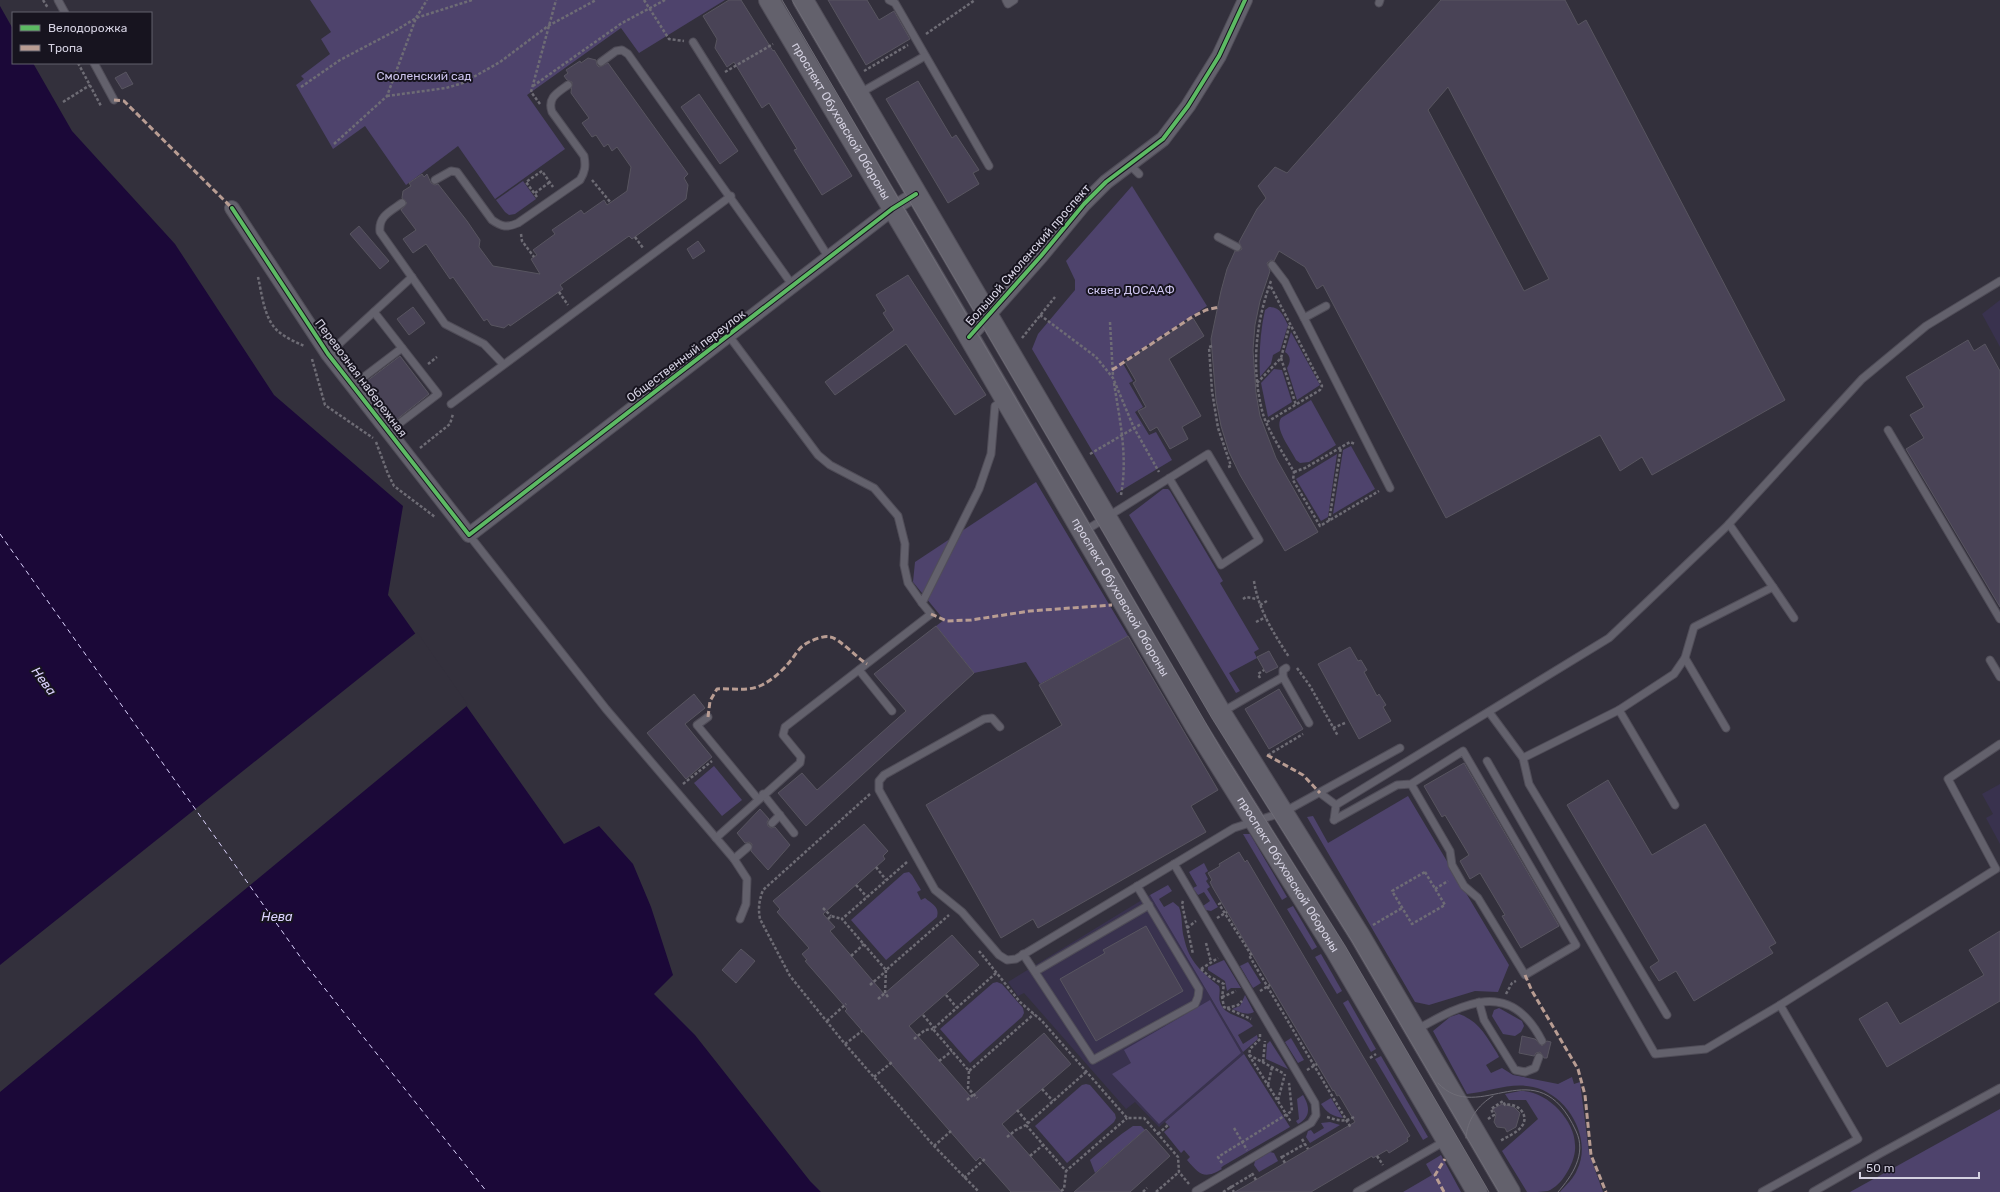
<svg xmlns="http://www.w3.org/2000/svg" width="2000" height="1192" font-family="Rubik,sans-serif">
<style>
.built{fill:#39324e}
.green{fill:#4e436c}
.water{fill:#1b0838}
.pier{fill:#33303c}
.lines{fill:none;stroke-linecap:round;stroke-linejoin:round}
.ferry{stroke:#ddd4ff;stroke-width:1;stroke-dasharray:5 4;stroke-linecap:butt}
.building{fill:#494356;stroke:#585560;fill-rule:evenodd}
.service-casing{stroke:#504d58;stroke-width:9}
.minor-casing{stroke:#504d58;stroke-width:16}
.secondary-casing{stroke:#504d58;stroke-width:22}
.path{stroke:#6e6c75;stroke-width:2.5;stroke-dasharray:3 2;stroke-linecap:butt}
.service{stroke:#63616c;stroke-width:7}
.minor{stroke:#63616c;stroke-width:14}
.secondary{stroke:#63616c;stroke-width:20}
.tram{stroke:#6f6d77;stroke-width:1}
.quiet{stroke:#b99d93;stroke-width:3;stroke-dasharray:6 3;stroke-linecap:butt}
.cycleway-casing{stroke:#17141f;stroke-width:6}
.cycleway{stroke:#5cba63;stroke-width:4}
.labels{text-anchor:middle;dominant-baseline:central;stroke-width:4;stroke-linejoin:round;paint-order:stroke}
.park-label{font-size:12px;fill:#cec5ef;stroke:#17141f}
.street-label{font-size:12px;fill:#d4d1e1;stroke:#17141f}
.water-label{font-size:13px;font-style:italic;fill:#ddd4ff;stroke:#17141f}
</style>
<rect width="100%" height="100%" fill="#33303c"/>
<g class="built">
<polygon points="2000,300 2000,347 1982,314"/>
<polygon points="2000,784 2000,844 1986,818 1993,814 1982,794"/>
<polygon points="1150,895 1244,1054 1159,1127 1135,1102 1126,1109 1024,993 1018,996 1008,982"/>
</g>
<g class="green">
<polygon points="310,0 725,0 639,53 621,28 527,95 565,149 495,199 458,146 406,185 365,126 333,149 296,85 304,79 301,76 330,54 321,39 331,32"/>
<polygon points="523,181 536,199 515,214 509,215 505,212 496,200"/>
<polygon points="1132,186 1207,306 1122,362 1133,381 1129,383 1143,407 1135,412 1149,435 1156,432 1172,460 1117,493 1032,349 1038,334 1075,290 1075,280 1066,261"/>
<path d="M1269,307C1281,307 1283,316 1288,325L1280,351L1273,355L1271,364L1260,377C1259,354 1260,332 1265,310Z"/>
<path d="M1291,332L1320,385L1297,400L1287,368C1291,362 1291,356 1285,352Z"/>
<polygon points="1274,369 1282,370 1292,402 1268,417 1261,383"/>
<path d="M1311,400L1336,445L1309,462L1300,463L1296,460C1291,449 1274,429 1281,418Z"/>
<polygon points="1351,446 1375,489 1333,514 1343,450"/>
<polygon points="1337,454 1328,517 1321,521 1296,479"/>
<polygon points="1036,482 1128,636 1040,684 1026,662 974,673 936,626 944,620 913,582 915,562"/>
<polygon points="1163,489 1168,489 1170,491 1223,581 1220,583 1259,649 1254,652 1257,658 1229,673 1240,691 1236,693 1129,515"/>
<polygon points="714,766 742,800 722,816 694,783"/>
<polygon points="1408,796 1509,965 1498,992 1475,991 1429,1005 1415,1002 1307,817 1313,816 1328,843"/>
<polygon points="1243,834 1250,834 1287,897 1282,900"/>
<polygon points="1204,863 1208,871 1205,873 1208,879 1206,881 1210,887 1207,889 1218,907 1211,911 1206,910 1203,906 1210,901 1204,892 1198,895 1193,888 1197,886 1189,872"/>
<path d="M909,872L912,875L921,890L917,892L921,900L925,898C932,904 940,907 937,917L886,960L851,920L904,873Z"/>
<path d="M1168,885L1172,891L1159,899L1164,907L1173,902L1179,907C1183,917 1181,928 1184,938C1189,962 1202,972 1219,986C1221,992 1218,997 1220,1002C1224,1017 1244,1015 1253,1026L1238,1035L1243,1044L1257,1035L1258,1039L1243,1052L1150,895Z"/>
<polygon points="1293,906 1317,947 1312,950 1287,909"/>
<polygon points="1321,954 1342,991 1337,994 1315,957"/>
<polygon points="1224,960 1241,988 1231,988 1227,991 1225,981 1208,970 1208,967"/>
<polygon points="1248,962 1261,983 1253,988 1240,966"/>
<polygon points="997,982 1002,984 1023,1008 1024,1013 1022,1017 970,1063 940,1029 993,983"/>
<path d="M1245,995L1254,1012C1247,1016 1240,1012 1232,1009L1240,1006Z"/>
<polygon points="1210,1000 1241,1053 1159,1124 1112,1074 1131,1063 1124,1050"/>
<polygon points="1348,1000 1376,1049 1371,1052 1343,1003"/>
<polygon points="1499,1008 1522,1021 1524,1026 1521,1032 1515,1036 1503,1034 1492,1016 1494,1010"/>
<path d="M1459,1014C1479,1021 1486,1036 1497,1053L1499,1057L1486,1065L1491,1073L1502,1068L1513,1075L1558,1084L1572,1077L1574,1084L1580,1082L1589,1153L1603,1192H1560C1566,1185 1574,1178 1577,1170C1593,1138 1567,1094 1533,1087C1511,1082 1489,1092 1467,1094L1433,1031L1450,1017Z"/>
<polygon points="1291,1038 1304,1060 1298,1063 1285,1042"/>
<polygon points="1270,1041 1288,1069 1266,1059 1267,1044"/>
<path d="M1244,1054L1290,1127L1223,1166L1221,1168L1222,1169C1204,1180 1199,1174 1187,1160L1190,1157L1184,1150L1181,1153L1164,1132L1170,1127L1165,1122Z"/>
<polygon points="1381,1056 1428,1137 1423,1140 1375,1059"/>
<polygon points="1086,1084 1090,1085 1115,1114 1116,1118 1114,1122 1067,1163 1035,1126 1082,1085"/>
<path d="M1520,1091C1546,1090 1575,1120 1575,1145C1576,1155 1571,1166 1566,1174C1562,1181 1555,1188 1548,1191C1542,1192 1533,1192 1527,1192L1502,1151L1538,1119L1526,1100H1509L1505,1094Z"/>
<path d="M1303,1095C1310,1107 1311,1117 1298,1124L1296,1121L1299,1119L1297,1099Z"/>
<path d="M1331,1098L1343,1118C1332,1116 1327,1113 1321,1104Z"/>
<polygon points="2000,1109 2000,1192 1850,1192"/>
<polygon points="1330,1122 1340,1125 1310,1143 1306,1137 1308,1131 1311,1130 1314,1134 1324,1128 1321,1123"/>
<path d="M1133,1126H1141L1145,1130L1095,1173L1090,1160C1104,1148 1118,1136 1133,1126Z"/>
<polygon points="1270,1152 1274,1153 1278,1161 1259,1172 1254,1165 1255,1161"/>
<polygon points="1441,1155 1461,1192 1403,1192 1432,1175 1426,1164"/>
</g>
<polygon class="water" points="0,6 13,29 13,63 33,63 72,131 175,244 274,395 403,506 388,595 564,844 599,826 633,864 651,907 673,975 654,994 695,1035 810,1181 821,1192 0,1192"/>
<polygon class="pier" points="417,632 468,705 0,1092 0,965"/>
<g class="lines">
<polyline class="ferry" points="0,534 306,965 487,1192"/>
</g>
<g class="building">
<polygon points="729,0 741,0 773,51 774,50 852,176 822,195 794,150 797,149 769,103 762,108 734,62 727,67 715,48 717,39 703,16"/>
<polygon points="828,0 867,0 879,20 894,11 910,39 866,65"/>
<path d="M1441,0H1565L1578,25L1586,20L1785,400L1652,475L1642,457L1620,471L1600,435L1446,518L1323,285L1317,289L1305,267L1279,251L1274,261L1271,260L1267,263L1270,271L1260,301L1255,325L1253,350L1256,393L1260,416L1276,458L1318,532L1285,551L1240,475L1229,452L1221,426L1216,400L1211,339L1221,291L1227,269L1235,251H1239L1242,249L1239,242L1257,209L1266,198L1258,186L1275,167L1287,173ZM1448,87L1549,279L1524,291L1428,110Z"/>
<polygon points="588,58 596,60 597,65 599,67 608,63 688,174 684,178 688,185 686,199 632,239 629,236 560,285 563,289 510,326 509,324 504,328 491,325 487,319 484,321 453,277 450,279 426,244 413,253 403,239 416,230 401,210 407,203 402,198 403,191 411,186 409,183 422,174 424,177 427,174 431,183 435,185 438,184 467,221 480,240 479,247 493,266 540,274 531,259 537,255 533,250 555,234 552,230 581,210 584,214 604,200 607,205 627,191 631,167 617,147 612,151 608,144 604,147 596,135 592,137 582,123 589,118 571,93 572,82 567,80 564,76 568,73 566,70 580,61 581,63"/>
<polygon points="126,72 133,84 122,89 115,78"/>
<polygon points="918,81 952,138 956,135 979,170 973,173 979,184 948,203 886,99"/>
<polygon points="699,94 738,151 720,164 681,107"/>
<polygon points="359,226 389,261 380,269 350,234"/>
<polygon points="698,241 705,251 693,259 687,249"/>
<polygon points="908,275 986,395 955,415 906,344 835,395 825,382 894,330 883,313 886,311 876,295"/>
<polygon points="413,307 425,323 409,335 397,319"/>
<polygon points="1193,318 1204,336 1169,359 1201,416 1182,427 1188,439 1170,449 1157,427 1150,431 1138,411 1146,407 1133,383 1136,381 1125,362"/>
<polygon points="1968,340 1974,351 1985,344 2000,371 2000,607 1906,449 1924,438 1910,415 1924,407 1906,377"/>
<polygon points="400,356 429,394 396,420 367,381"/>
<polygon points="936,626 974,673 806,826 778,793 802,773 817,790 906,711 874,674"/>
<polygon points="1128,636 1218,790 1191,806 1206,832 1038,928 1033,919 1001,938 926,805 1062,725 1039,685"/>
<polygon points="1350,647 1358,661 1361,660 1367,670 1364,672 1377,696 1379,694 1386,705 1383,707 1391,721 1359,739 1318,664"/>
<polygon points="1269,651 1278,667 1266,673 1257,657"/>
<polygon points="1279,689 1303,729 1269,749 1245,709"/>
<polygon points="694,694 705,708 685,724 712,757 686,779 647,733"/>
<polygon points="1464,763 1559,926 1521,948 1502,916 1505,915 1480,873 1470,879 1460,861 1469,855 1445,815 1442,817 1424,786"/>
<polygon points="1608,780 1652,855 1705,824 1776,943 1769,947 1773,953 1694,1001 1676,971 1659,981 1650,967 1659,961 1567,805"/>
<polygon points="760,809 769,819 767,822 768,826 771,828 775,827 790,845 768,870 751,851 752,844 749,842 745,843 737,833"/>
<polygon points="864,824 888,851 883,856 885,859 823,914 835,927 830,931 884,994 952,935 979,965 909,1026 971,1097 1044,1033 1071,1064 1002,1124 1062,1192 1011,1192 980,1157 976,1161 845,1011 847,1009 805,961 807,960 802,954 809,948 777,912 780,909 773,901"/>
<polygon points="1239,852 1245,862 1247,860 1410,1136 1407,1138 1408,1141 1389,1153 1387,1150 1373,1158 1372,1156 1311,1192 1235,1192 1355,1122 1339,1095 1337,1096 1334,1090 1333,1091 1213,888 1210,882 1212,880 1208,873 1220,866 1219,864"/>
<polygon points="1146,926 1183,991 1096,1041 1060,979 1105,953 1103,950"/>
<polygon points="2000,931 2000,1001 1887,1067 1859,1019 1887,1002 1900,1024 1984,975 1969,950"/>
<polygon points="741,949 755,961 736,983 722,970"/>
<polygon points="1522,1036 1535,1039 1542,1046 1547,1041 1551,1042 1547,1058 1544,1058 1540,1052 1536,1053 1534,1056 1519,1053"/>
<polygon points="1502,1104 1514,1107 1520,1113 1516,1127 1507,1132 1505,1128 1497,1127 1494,1122 1496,1114 1493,1109"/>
<polygon points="1146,1129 1170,1156 1130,1192 1074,1192"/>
</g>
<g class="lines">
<defs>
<g id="service">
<polyline points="58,0 65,13"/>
<polyline points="889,0 895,3 989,166"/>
<polyline points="1006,0 1008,4 1014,0"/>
<polyline points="1379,3 1380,0"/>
<polyline points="693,42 829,258"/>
<polyline points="601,62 616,51 622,50 628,54 793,286"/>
<polyline points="94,63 114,100"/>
<polyline points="860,93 925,56"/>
<polyline points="1130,165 1139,174"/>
<path d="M435,180L451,171L457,172L492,220C502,227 507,228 518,223L580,180C585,172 586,166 584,156L552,112C547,98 557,93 568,85"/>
<path d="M402,203C391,211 378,216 380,232L445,324L484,344L503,364"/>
<polyline points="1218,237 1237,247"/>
<polyline points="1272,265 1285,282 1304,318 1390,488"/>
<polyline points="374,312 438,394 388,432"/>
<polyline points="1304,318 1326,306"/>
<polyline points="729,336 818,455 830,465 874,488 898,516 905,544 904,565 908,583 922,603 979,489 991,454 995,406 1004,400"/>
<polyline points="328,354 412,277"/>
<polyline points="352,386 402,348"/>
<polyline points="451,404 731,196"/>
<polyline points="1888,430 2000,619"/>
<polyline points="1729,524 1773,587"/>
<path d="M1083,532C1125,506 1166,480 1208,454L1259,540L1221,565L1169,478"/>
<polyline points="469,535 606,709 734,859 747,879 746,904 740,919"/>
<polyline points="1685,658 1726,728"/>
<polyline points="1990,660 2000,677"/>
<polyline points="859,670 892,711"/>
<polyline points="1283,677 1283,670 1286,668"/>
<polyline points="1619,710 1674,674 1685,658 1694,627 1773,587 1794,618"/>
<polyline points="1222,712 1283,677 1309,723"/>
<polyline points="1489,712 1523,758 1529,784 1667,1015"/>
<polyline points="708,717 697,725 758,799"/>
<polyline points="1000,727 992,718 984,719 884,775 879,781 879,790 935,890 962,912 999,955 1007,960 1016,959 1234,828 1284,812 1400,748"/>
<polyline points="1523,758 1619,710 1675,805"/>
<polyline points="1487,761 1655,1054 1706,1049 1780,1005 1996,869 1948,779 2000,744"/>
<polyline points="1320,793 1336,805 1334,820"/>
<polyline points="763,794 794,833"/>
<polyline points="1336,805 1609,638 1727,526 1862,379 1926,326 2000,281"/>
<polyline points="1334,820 1397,785 1411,784 1463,751 1576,945 1525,975 1478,898 1464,886 1452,865 1450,851 1411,784"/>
<polyline points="772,823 780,815"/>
<polyline points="716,838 800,763 801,757 783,735 785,727 931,614 922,603"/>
<polyline points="734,859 748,847"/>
<polyline points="1174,864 1315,1103 1316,1115 1311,1123 1196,1191"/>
<polyline points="1023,954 1093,1060 1195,1004 1198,997 1199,989 1137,886"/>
<polyline points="1036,971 1149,905"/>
<polyline points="1479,1002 1484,1020 1515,1070 1525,1072 1535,1068 1539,1057"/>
<path d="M1416,1030C1464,1003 1510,978 1542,1041"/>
<polyline points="1357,1192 1445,1141"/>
<polyline points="1762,1192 1858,1139 1780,1005"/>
<polyline points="1813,1192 1881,1153 2000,1088"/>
</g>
<g id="minor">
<polyline points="232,208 328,354 469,535 892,209 916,194"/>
<polyline points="969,337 1041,256 1084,204 1106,182 1163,139 1188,106 1219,56 1245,0"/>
</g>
<g id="secondary">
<path id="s1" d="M769,0L961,323L1196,727L1336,951L1477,1192"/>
<polyline points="803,0 1221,713 1360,936 1510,1192"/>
</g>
</defs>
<use href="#service" class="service-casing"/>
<use href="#minor" class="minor-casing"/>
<use href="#secondary" class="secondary-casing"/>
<g class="path">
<polyline points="43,0 48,8"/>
<polyline points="644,0 669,39 684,41"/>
<polyline points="926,34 975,0"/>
<polyline points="78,63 101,106"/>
<polyline points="864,71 908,45"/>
<polyline points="725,72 773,44"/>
<polyline points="533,86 622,23 665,0"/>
<polyline points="301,87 340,60 395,31 416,18 472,0"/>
<polyline points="387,96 446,88 463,83 500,62 548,26 596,0"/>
<polyline points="63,102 90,85"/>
<polyline points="540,104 531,92 556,0"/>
<polyline points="334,144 387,96 416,18 427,0"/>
<polyline points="592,180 611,203"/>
<polyline points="535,193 550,182"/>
<polyline points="537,197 526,182 542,171 553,187"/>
<polyline points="521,234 522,241 534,257"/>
<polyline points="635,237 643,248"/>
<path d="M258,277C262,294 264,320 279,332C286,338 296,342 304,346"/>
<path d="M1271,281C1255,324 1251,370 1263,414C1268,431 1285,456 1294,472L1293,480L1320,526L1379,491"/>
<polyline points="559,292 568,305"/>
<polyline points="1040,315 1096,357 1113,378 1134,428 1159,472"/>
<polyline points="1110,322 1113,376"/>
<polyline points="1022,338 1055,297"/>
<polyline points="1212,346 1209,347 1212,391 1218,428 1231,466 1228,467"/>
<polyline points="1281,358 1296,405"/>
<polyline points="312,359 325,405 373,438"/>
<polyline points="428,364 437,357"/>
<path d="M1114,383C1120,422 1128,456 1121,495"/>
<polyline points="1257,383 1281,358 1290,323"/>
<polyline points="1267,422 1320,390 1322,386 1270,285"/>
<polyline points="376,442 388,474 394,486 435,517"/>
<polyline points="420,448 450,424 453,414"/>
<polyline points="1090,454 1141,424"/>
<polyline points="1294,472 1305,468 1350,442 1355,444"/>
<polyline points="1329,521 1341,447"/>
<path d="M1254,581C1258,609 1274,634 1289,657"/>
<polyline points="1243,599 1246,597 1257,599"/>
<polyline points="1260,605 1267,601"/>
<polyline points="1256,622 1266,617"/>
<polyline points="1297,668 1310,686 1338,736"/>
<polyline points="1260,678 1258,674 1264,670"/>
<polyline points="1333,728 1345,723"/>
<polyline points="1268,755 1303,734"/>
<polyline points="683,784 712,761"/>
<path d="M870,794L763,890C759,901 758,908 760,919L790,976L845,1044L934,1146L979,1192"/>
<polyline points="907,862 842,919 886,970 949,915"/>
<polyline points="876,867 886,880"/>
<polygon points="1425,872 1445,905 1412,924 1392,891"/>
<polyline points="856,885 867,897"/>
<polyline points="1435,889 1448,881"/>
<polyline points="1183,901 1182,904 1193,954"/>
<polyline points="1221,903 1219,904 1252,956 1250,957 1351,1128"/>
<polyline points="823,908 831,916"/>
<polyline points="1217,918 1227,912"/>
<polyline points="828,919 831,916 842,919"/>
<polyline points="1373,925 1402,908"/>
<polyline points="1187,928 1196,921"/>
<polyline points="1206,943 1211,962"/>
<polyline points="979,951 1020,1002 1042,1021 1127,1118 1144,1118 1178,1157 1179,1172 1189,1184"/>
<polyline points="851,956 864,944"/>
<polyline points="1201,969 1210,977 1224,984 1222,997 1224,1007 1251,1019"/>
<polyline points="1201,969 1218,958"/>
<polyline points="886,970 885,993 888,997"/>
<polyline points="996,973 933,1029 969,1071 1034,1014"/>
<polyline points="870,985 886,971"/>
<polyline points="1260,991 1270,985"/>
<polyline points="1506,994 1512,983 1516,981"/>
<polyline points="946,995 957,1008"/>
<polyline points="1222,997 1236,991"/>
<polyline points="878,999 885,993"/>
<polyline points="1227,1008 1238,1005 1242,1001"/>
<polyline points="923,1015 934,1028"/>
<polyline points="827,1021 846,1004"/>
<polyline points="1260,1034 1260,1039 1250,1049 1249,1055 1291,1122"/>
<polyline points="914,1039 925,1030 933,1029"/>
<polyline points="845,1044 862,1031"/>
<polyline points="1249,1055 1283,1073"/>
<polyline points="1370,1058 1376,1054"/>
<polyline points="939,1061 952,1051"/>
<polyline points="1263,1062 1265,1041"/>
<polyline points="1307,1070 1317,1064"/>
<polyline points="969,1071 968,1088 977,1098"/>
<polyline points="1086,1072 1026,1125 1066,1171 1127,1118"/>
<polyline points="874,1077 892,1062"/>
<polyline points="1268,1085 1272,1067"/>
<polyline points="1042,1089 1053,1101"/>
<polyline points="967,1100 974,1094"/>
<polyline points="1278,1100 1285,1074"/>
<polyline points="1017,1110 1028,1123"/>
<path d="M1327,1117C1337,1120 1344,1123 1354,1117"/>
<path d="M1488,1119L1494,1115L1491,1109L1503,1101L1505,1105C1517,1102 1530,1115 1522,1126C1518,1132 1507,1137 1500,1141"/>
<polyline points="1234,1128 1247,1150"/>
<polyline points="1158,1134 1168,1125"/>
<polyline points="1007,1137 1016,1130 1026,1125"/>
<polyline points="1302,1139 1308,1149"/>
<polyline points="934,1146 951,1131"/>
<polyline points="1030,1156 1043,1145"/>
<polyline points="1281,1156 1285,1163"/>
<polyline points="1377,1156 1383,1165"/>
<polyline points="1282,1157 1305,1144"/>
<polyline points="1222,1163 1218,1157 1292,1111 1289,1083"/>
<polyline points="1252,1173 1256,1180"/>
<polyline points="964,1178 986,1158"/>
<polyline points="1230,1186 1234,1192"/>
<polyline points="1061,1191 1064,1189 1066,1172"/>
<polyline points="1143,1192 1147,1188"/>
<polyline points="1156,1192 1179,1172"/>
<polyline points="1223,1192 1253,1174"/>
</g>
<use href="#service" class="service"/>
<use href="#minor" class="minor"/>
<use href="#secondary" class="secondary"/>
<g class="tram">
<polyline points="782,0 1222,751 1345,946 1489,1192"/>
<polyline points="792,0 1212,718 1352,941 1499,1192"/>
<path d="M1438,1083C1479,1128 1537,1045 1576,1131C1587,1154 1572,1176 1558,1192"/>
<path d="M1466,1138C1467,1120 1478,1105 1493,1096"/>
</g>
<g class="quiet">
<polyline points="114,100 124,101 232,208"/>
<polyline points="1112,370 1192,317 1206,310 1219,307"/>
<polyline points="931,614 947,621 971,620 1030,611 1112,605"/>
<path d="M708,717L710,701L717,689C732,688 748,692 762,685C774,679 784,669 792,659C796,654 799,648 804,645C809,641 824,635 830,637C839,638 857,658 867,664"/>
<polyline points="1267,755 1303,775 1320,793"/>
<polyline points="1525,975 1532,991 1578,1069 1585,1095 1591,1155 1606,1192"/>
<polyline points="1444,1192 1435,1175 1445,1159"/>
</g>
<defs>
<g id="cycleway">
<polyline points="232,208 328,354 469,535 892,209 916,194"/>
<polyline points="969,337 1041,256 1084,204 1106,182 1163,139 1188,106 1219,56 1245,0"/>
</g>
</defs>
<use href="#cycleway" class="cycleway-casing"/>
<use href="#cycleway" class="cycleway"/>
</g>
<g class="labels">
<g class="park-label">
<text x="424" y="76">Смоленский сад</text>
<text x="1131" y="290">сквер ДОСААФ</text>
</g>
<g class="street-label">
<text stroke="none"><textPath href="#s1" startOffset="141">проспект Обуховской Обороны</textPath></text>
<text transform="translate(1028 255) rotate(-49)">Большой Смоленский проспект</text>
<text transform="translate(686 356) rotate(-37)">Общественный переулок</text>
<text transform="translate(361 378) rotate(53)">Перевозная набережная</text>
<text stroke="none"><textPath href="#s1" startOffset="693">проспект Обуховской Обороны</textPath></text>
<text stroke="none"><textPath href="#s1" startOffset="1017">проспект Обуховской Обороны</textPath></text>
</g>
<g class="water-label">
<text transform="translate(44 681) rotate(54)">Нева</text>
<text x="277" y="916">Нева</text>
</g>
</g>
<rect x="12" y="12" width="140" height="52" fill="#17141f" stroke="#63606d"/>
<rect x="20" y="25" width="20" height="6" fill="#5cba63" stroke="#63606d"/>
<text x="48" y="32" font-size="12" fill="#d4d1e1">Велодорожка</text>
<rect x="20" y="45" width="20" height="6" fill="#b99d93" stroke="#63606d"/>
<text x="48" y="52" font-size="12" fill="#d4d1e1">Тропа</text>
<path d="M1860 1172v6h119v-6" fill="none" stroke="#d4d1e1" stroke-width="2"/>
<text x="1866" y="1172" font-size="12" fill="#d4d1e1" stroke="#17141f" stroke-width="3" paint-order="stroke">50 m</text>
</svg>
